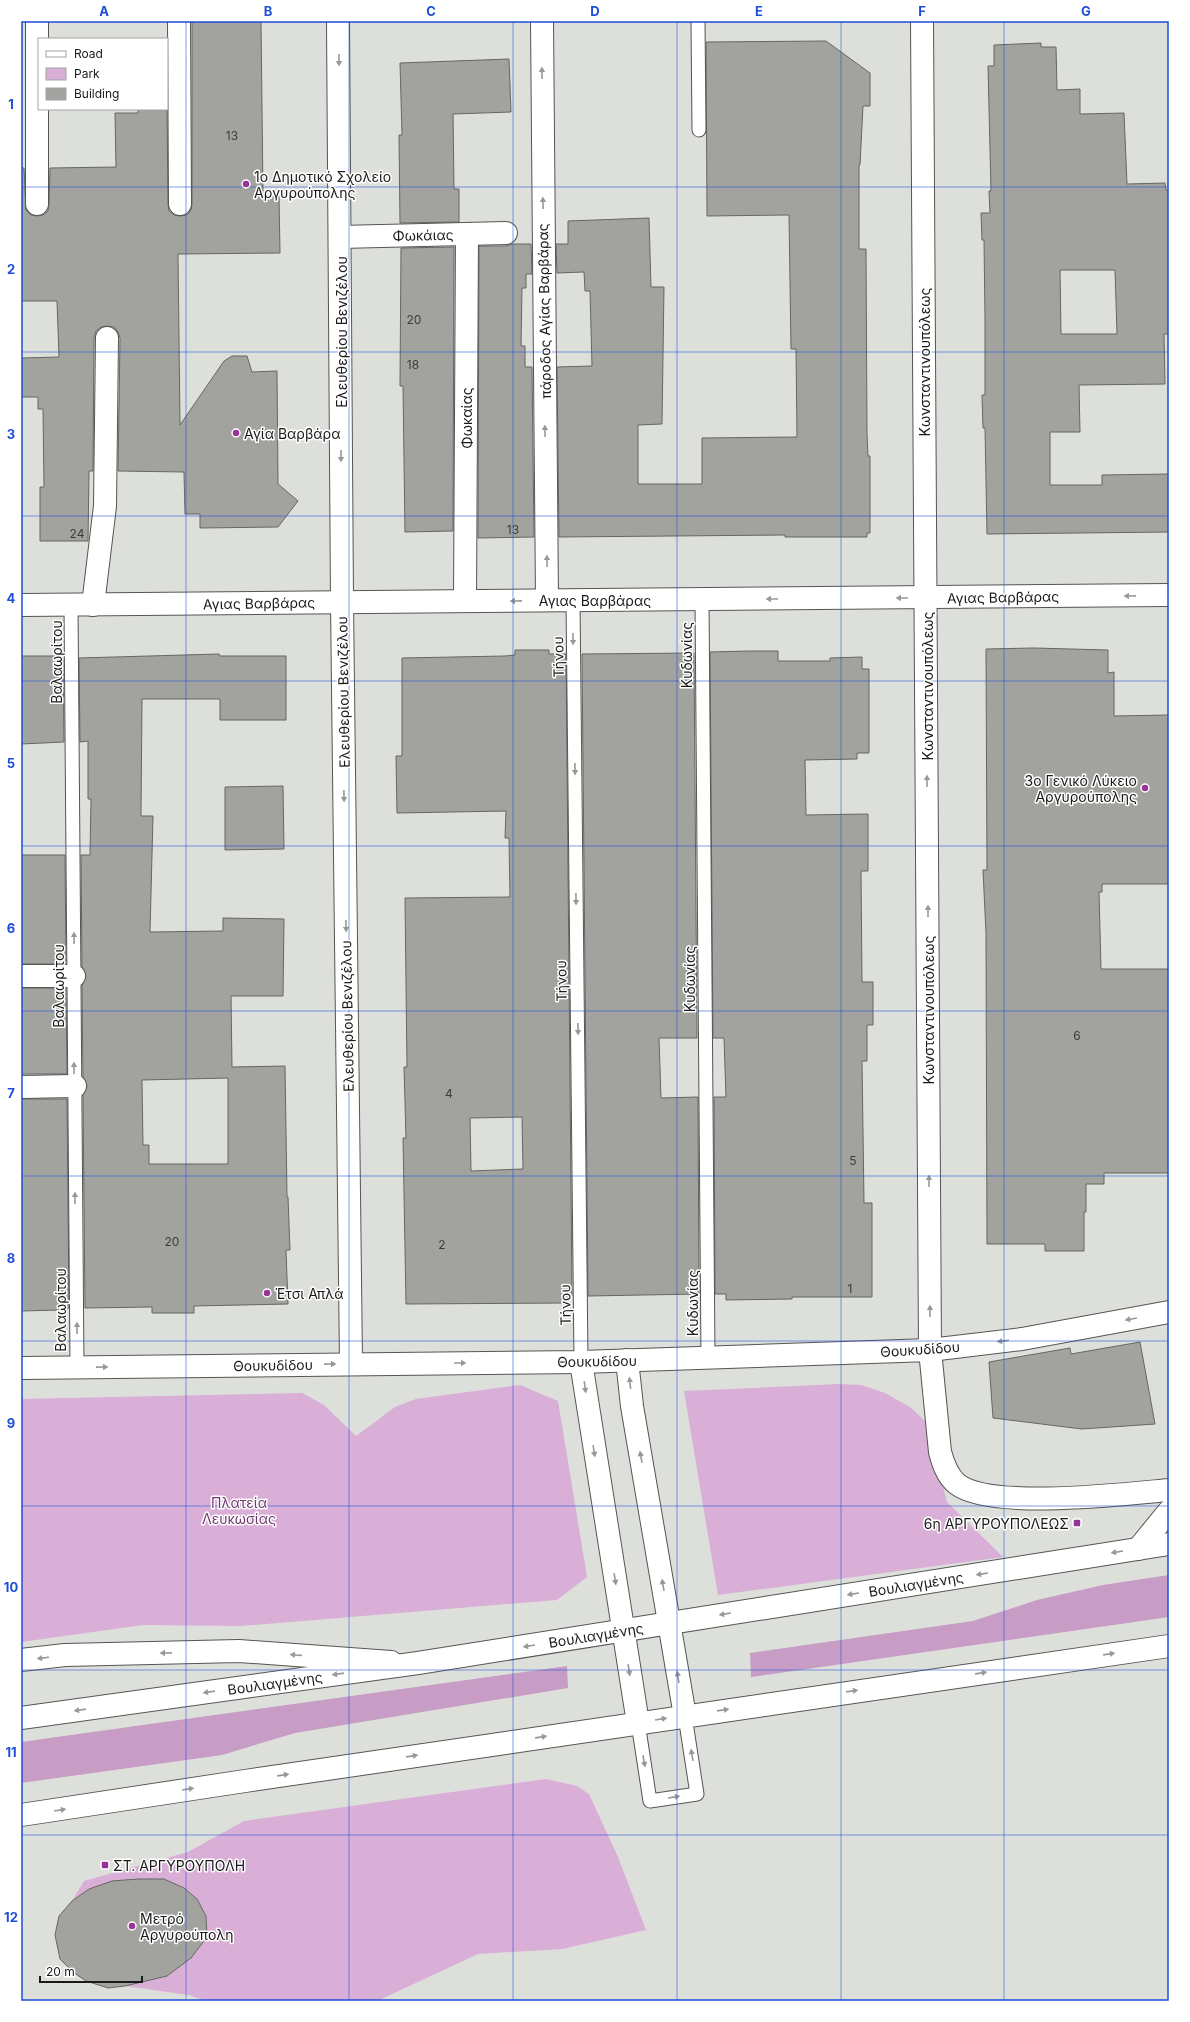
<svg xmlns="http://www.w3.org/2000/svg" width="1190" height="2022" font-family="Inter,sans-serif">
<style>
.green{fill:#d9aed7}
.forest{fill:#c79cc5}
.building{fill:#a2a39f;stroke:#656763;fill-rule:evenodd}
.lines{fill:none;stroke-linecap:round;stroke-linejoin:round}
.service-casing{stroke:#555653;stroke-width:15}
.minor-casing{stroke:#555653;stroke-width:24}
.tertiary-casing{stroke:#555653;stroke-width:24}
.secondary-casing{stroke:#555653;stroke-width:24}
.primary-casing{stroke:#555653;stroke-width:24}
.service{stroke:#fff;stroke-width:13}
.minor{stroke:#fff;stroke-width:22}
.tertiary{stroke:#fff;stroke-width:22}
.secondary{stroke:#fff;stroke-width:22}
.primary{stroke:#fff;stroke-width:22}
.oneway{fill:#989898}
.grid{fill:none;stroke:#1d4ed8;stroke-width:1;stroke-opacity:0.55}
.poi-dot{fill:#993398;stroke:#fff;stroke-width:1.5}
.labels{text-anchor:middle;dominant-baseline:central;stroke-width:3;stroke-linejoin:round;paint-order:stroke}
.number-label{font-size:12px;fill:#3c3c3a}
.poi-label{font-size:14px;fill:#1a1a19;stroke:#fff;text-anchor:start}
.street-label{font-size:14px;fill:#1a1a19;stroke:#fff}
.park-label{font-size:14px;fill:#703a6e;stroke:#fff}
.neatline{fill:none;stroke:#1d4ed8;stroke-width:1.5}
.grid-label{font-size:13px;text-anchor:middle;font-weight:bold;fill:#1d4ed8}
</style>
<rect width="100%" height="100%" fill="#dddfdb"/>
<g class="green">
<polygon points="839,1384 861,1385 885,1393 910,1407 926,1422 947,1502 1003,1557 718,1595 684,1391"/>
<polygon points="520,1385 558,1401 587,1577 557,1600 241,1626 143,1625 21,1642 21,1399 302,1393 324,1405 356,1436 395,1407 416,1399"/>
<polygon points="546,1779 577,1786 589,1794 618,1857 646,1930 562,1949 478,1954 377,2001 206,2001 189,1995 125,1986 167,1976 191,1958 207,1937 206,1916 197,1899 184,1888 89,1889 72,1901 84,1881 188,1852 244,1821"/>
</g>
<g class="forest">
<polygon points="1169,1575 1169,1617 751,1677 750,1653 973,1621 1037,1600 1103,1585"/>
<polygon points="567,1666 568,1688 295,1733 222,1755 21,1783 21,1742"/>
</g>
<g class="building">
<polygon points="192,21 261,21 263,196 279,196 280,253 178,254 180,425 224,361 232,356 247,356 252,372 277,371 278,484 298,501 278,527 200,528 200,514 185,514 184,472 118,471 120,338 118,332 114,327 107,326 101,327 96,331 94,338 93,471 89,471 88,541 40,541 40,487 44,487 43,409 38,409 38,397 21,397 21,358 59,357 57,301 21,301 21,168 24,168 26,210 31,215 37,216 43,215 48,211 49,204 50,168 116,167 115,113 138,113 138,109 167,109 168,204 169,211 174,215 180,216 187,215 191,210 192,204"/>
<polygon points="826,41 870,73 870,106 863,106 860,165 859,165 859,249 866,249 867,434 868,456 870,456 870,533 867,533 867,537 785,537 785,535 559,537 557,367 592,366 590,291 585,291 584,272 557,273 556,244 568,244 568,221 649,218 651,287 664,287 662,424 638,425 638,484 702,484 702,438 797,437 796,349 791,349 789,215 707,216 706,42"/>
<path d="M1041,43V47H1056L1057,90L1080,89V114L1124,113L1127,184L1165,183L1166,190H1169V334H1164L1165,384L1079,385L1080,432H1050V485H1102V475L1169,474V532L987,534L985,428H983L982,395H985V319L984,240H982L981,213H990L989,191H991L988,66H994V45ZM1060,270H1115L1117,334H1061Z"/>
<polygon points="509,59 511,112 453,114 454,189 459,189 459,222 400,223 399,135 402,135 400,63"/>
<polygon points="513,244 531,244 532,274 526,274 526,288 522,288 521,346 525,346 525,367 532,367 534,537 478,538 479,246 506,246"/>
<polygon points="454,247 453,531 405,532 403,386 400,386 401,248"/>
<polygon points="1034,648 1108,650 1108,673 1114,672 1114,716 1169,715 1169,884 1102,884 1102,892 1099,892 1101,969 1169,969 1169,1173 1104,1173 1104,1184 1086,1184 1086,1212 1084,1212 1084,1251 1045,1251 1045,1244 987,1244 986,933 983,870 987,870 986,649"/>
<path d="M515,650H549V654H566L572,1296H568V1303L406,1304L403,1138H406L404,1067H407L405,898L510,897L509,838H505L506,811L397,813L396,756H402V658L505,656L515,655ZM522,1117L523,1169L471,1171L470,1118Z"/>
<polygon points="750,651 778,651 778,661 830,661 830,658 862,657 862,669 869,669 869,753 857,753 857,759 805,760 806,815 868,814 868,871 861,871 862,982 873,982 873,1025 867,1025 867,1061 862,1061 864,1203 872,1203 872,1297 792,1297 792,1299 726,1300 726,1294 715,1294 714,1097 726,1097 724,1038 713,1038 710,652"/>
<polygon points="694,653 697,1038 659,1038 661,1098 698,1097 699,1294 588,1296 582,654"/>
<path d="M219,654L220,656H286V720H220V699H142L141,816H153L150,932L223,931V918L284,919L283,996H231L232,1067L285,1066L287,1197H288L290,1250H286L288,1304L194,1306V1313H152V1307L85,1308L83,1095L87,1086L83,1077L82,985L86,976L82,967L81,855H90L91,799H88V741L80,742L79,658ZM228,1078V1164H149V1145H143L142,1080Z"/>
<polygon points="21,656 57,656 57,659 63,658 64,742 21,744"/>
<polygon points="283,786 284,849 225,850 225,787"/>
<polygon points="21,855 65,855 66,964 21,964"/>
<polygon points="21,988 66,988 67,1074 21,1074"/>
<polygon points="21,1099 67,1099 69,1308 62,1308 62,1310 21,1311"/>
<polygon points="1140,1342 1155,1424 1082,1429 993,1418 989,1362 1070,1348 1071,1354"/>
<polygon points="138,1879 164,1879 184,1888 197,1899 206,1916 207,1937 191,1958 167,1976 125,1986 108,1988 86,1981 73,1972 60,1959 55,1935 59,1916 72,1901 89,1889 112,1881"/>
</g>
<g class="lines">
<defs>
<g id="service">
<polyline points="698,21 699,130"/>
<polyline points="702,599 708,1358"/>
<polyline points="573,600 581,1362"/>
<polyline points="71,605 77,1367"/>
<polyline points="638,1723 650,1801 697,1794 685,1716"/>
</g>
<g id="minor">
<polyline points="179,21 180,204"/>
<polyline points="338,21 342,602 351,1363"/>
<polyline points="542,21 547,600"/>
<polyline points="922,21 930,1350 1022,1339 1169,1312"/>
<polyline points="37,204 37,21"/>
<polyline points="340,237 506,233"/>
<polyline points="465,601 467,234"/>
<polyline points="21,605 1169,595"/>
<polyline points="93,605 105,506 107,338"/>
<polyline points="21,976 74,976"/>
<polyline points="21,1087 75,1086"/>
</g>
<g id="tertiary">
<polyline points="627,1360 632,1406 685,1716"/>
<polyline points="581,1362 638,1723"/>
<path d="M21,1368L581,1362L930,1350L940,1452C943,1463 947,1476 957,1484C990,1510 1125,1494 1169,1490"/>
</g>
<polyline id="secondary" points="21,1660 65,1655 239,1651 391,1662"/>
<g id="primary">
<polyline points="1138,1549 1169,1511"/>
<polyline points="21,1718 418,1663 1169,1544"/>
<polyline points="21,1815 245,1781 1169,1646"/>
</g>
</defs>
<use href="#service" class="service-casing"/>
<use href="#minor" class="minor-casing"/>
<use href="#tertiary" class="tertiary-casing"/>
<use href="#secondary" class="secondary-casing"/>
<use href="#primary" class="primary-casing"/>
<use href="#service" class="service"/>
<use href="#minor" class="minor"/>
<use href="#tertiary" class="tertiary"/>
<use href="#secondary" class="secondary"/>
<use href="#primary" class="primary"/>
</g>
<defs><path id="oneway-solid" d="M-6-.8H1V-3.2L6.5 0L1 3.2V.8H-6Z"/></defs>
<g class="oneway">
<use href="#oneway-solid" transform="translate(339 60) rotate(90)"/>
<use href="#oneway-solid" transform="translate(542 73) rotate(-91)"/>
<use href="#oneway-solid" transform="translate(543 203) rotate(-91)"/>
<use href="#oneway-solid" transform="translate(545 431) rotate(-91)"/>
<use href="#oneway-solid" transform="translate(341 456) rotate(90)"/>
<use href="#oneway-solid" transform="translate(547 561) rotate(-91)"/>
<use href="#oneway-solid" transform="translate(1130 596) rotate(179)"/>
<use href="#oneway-solid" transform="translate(902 598) rotate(180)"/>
<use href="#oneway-solid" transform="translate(772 599) rotate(180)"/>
<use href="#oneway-solid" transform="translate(516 601) rotate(179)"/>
<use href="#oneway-solid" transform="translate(573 639) rotate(89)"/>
<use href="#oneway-solid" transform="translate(575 769) rotate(89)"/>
<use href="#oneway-solid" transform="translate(927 781) rotate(-90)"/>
<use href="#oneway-solid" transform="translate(344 796) rotate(89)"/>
<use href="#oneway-solid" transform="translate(576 899) rotate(89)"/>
<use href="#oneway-solid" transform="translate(928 911) rotate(-90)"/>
<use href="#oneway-solid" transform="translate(346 926) rotate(89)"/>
<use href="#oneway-solid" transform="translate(74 938) rotate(-90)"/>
<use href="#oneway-solid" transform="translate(578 1029) rotate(89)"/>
<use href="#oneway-solid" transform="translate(74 1068) rotate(-90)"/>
<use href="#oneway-solid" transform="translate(929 1181) rotate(-90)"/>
<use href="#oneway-solid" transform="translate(75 1198) rotate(-90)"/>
<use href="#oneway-solid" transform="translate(930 1311) rotate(-90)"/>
<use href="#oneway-solid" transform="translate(1131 1319) rotate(170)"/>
<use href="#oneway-solid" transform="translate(77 1328) rotate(-90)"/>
<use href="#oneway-solid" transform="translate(1003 1341) rotate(173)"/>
<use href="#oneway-solid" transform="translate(460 1363)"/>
<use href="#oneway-solid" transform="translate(330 1364) rotate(-1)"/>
<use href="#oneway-solid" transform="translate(102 1367) rotate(-1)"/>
<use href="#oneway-solid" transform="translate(630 1383) rotate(-96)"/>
<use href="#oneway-solid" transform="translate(585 1387) rotate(82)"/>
<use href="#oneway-solid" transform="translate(594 1451) rotate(81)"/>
<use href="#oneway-solid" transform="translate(641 1457) rotate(-100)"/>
<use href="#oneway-solid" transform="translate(1117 1552) rotate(171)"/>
<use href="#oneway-solid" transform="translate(982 1574) rotate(171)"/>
<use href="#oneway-solid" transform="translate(615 1579) rotate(81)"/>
<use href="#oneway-solid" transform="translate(663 1585) rotate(-100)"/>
<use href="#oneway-solid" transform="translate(853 1594) rotate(171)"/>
<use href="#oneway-solid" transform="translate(725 1614) rotate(171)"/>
<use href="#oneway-solid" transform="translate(529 1646) rotate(171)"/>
<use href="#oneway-solid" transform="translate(166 1653) rotate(179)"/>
<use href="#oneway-solid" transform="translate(1109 1654) rotate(-8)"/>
<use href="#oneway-solid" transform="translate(296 1655) rotate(-176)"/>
<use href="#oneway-solid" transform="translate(43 1658) rotate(173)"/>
<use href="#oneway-solid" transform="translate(629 1670) rotate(81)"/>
<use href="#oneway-solid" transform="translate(981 1673) rotate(-8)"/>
<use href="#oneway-solid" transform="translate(338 1674) rotate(172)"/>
<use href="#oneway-solid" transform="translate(678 1677) rotate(-99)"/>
<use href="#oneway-solid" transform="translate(852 1691) rotate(-8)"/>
<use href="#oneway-solid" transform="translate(209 1692) rotate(172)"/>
<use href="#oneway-solid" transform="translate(80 1710) rotate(172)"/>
<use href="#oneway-solid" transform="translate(723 1710) rotate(-8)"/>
<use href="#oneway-solid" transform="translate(661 1719) rotate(-9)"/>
<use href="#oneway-solid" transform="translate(541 1737) rotate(-8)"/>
<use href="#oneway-solid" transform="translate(692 1755) rotate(-100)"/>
<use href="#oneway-solid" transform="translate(412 1756) rotate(-8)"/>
<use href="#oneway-solid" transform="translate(644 1761) rotate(80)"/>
<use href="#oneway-solid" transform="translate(283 1775) rotate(-8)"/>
<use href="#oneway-solid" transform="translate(188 1789) rotate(-9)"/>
<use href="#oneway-solid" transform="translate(674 1797) rotate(-9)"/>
<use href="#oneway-solid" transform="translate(60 1810) rotate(-9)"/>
</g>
<path class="grid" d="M186,21V2001M349,21V2001M513,21V2001M677,21V2001M841,21V2001M1004,21V2001M21,187H1169M21,352H1169M21,516H1169M21,681H1169M21,846H1169M21,1011H1169M21,1176H1169M21,1341H1169M21,1506H1169M21,1670H1169M21,1835H1169"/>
<g class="poi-dot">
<circle cx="246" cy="184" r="4"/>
<circle cx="236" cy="433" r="4"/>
<circle cx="1145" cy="788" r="4"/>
<circle cx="267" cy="1293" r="4"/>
<rect x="1073" y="1519" width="8" height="8" rx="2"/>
<rect x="101" y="1861" width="8" height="8" rx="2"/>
<circle cx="132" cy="1926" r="4"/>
</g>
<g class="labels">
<g class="number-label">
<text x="232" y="135">13</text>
<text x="414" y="319">20</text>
<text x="413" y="364">18</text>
<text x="513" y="529">13</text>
<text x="77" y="533">24</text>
<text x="1077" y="1035">6</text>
<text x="449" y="1093">4</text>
<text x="853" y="1160">5</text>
<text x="172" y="1241">20</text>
<text x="442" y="1244">2</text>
<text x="850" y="1288">1</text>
</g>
<g class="poi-label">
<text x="254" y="176">1ο Δημοτικό Σχολείο<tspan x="254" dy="16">Αργυρούπολης</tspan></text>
<text x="244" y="433">Αγία Βαρβάρα</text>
<text x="1137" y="780" text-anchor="end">3ο Γενικό Λύκειο<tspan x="1137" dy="16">Αργυρούπολης</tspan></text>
<text x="275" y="1293">Έτσι Απλά</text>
<text x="1069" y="1523" text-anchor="end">6η ΑΡΓΥΡΟΥΠΟΛΕΩΣ</text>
<text x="113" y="1865">ΣΤ. ΑΡΓΥΡΟΥΠΟΛΗ</text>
<text x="140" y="1918">Μετρό<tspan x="140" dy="16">Αργυρούπολη</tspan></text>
</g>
<g class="street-label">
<text transform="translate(423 235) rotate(-1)">Φωκάιας</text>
<text transform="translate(544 311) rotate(-91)">πάροδος Αγίας Βαρβάρας</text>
<text transform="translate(341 332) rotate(-90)">Ελευθερίου Βενιζέλου</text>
<text transform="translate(924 362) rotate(-90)">Κωνσταντινουπόλεως</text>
<text transform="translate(466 418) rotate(-90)">Φωκαίας</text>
<text transform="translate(1003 597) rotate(-1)">Αγιας Βαρβάρας</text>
<text x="595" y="600">Αγιας Βαρβάρας</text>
<text transform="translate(259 603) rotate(-1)">Αγιας Βαρβάρας</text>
<text transform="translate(686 655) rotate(-90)">Κυδωνίας</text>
<text transform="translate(558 657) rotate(-91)">Τήνου</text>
<text transform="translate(56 662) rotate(-90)">Βαλαωρίτου</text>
<text transform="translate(927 686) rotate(-90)">Κωνσταντινουπόλεως</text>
<text transform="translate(343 692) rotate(-91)">Ελευθερίου Βενιζέλου</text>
<text transform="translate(689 979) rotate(-90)">Κυδωνίας</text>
<text transform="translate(561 981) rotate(-91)">Τήνου</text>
<text transform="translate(58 986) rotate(-90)">Βαλαωρίτου</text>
<text transform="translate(928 1010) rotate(-90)">Κωνσταντινουπόλεως</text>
<text transform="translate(347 1016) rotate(-91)">Ελευθερίου Βενιζέλου</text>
<text transform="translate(692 1303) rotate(-90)">Κυδωνίας</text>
<text transform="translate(565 1305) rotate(-91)">Τήνου</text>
<text transform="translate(60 1310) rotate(-90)">Βαλαωρίτου</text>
<text transform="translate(920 1349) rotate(-4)">Θουκυδίδου</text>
<text transform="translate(597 1361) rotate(-1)">Θουκυδίδου</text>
<text transform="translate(273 1365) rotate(-1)">Θουκυδίδου</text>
<text transform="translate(916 1584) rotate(-9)">Βουλιαγμένης</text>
<text transform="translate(596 1635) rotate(-9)">Βουλιαγμένης</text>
<text transform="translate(275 1683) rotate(-8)">Βουλιαγμένης</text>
</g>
<g class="park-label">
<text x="239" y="1502">Πλατεία<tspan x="239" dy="16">Λευκωσίας</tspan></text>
</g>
</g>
<rect width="1190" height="2022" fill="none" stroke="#ffffff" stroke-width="44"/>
<rect x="38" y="38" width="130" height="72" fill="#ffffff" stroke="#a3a3a3"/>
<rect x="46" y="51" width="20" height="6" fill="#ffffff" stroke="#a3a3a3"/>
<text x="74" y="58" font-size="12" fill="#1a1a19">Road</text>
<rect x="46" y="68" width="20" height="12" fill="#d9aed7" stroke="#a3a3a3"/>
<text x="74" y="78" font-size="12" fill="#1a1a19">Park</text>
<rect x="46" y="88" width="20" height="12" fill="#a2a39f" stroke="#a3a3a3"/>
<text x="74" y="98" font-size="12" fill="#1a1a19">Building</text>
<path d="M40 1976v6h102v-6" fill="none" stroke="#1a1a19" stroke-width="2"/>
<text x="46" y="1976" font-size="12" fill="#1a1a19" stroke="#ffffff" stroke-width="3" paint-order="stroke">20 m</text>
<rect x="22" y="22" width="1146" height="1978" class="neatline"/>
<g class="grid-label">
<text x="104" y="16">A</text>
<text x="268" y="16">B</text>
<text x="431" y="16">C</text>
<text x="595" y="16">D</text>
<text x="759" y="16">E</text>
<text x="922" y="16">F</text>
<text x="1086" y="16">G</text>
<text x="11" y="109">1</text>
<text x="11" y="274">2</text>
<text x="11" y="439">3</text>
<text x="11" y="603">4</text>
<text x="11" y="768">5</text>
<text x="11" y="933">6</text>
<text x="11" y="1098">7</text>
<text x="11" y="1263">8</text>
<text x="11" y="1428">9</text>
<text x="11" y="1592">10</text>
<text x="11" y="1757">11</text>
<text x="11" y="1922">12</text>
</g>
</svg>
